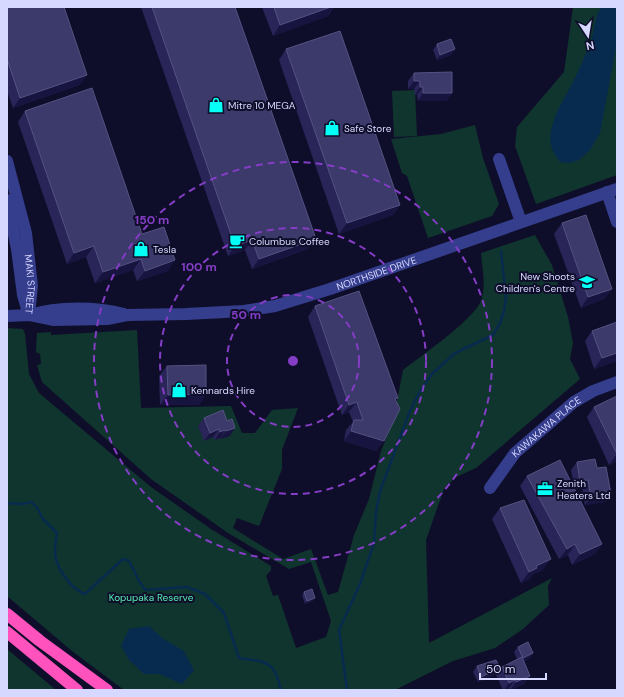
<svg xmlns="http://www.w3.org/2000/svg" width="624" height="697" font-family="'DM Sans',sans-serif">
<style>
.green{fill:#10352e}
.water{fill:#072b4f}
.lines{fill:none;stroke-linecap:round;stroke-linejoin:round}
.stream{stroke:#072b4f;stroke-width:2.5}
.minor{stroke:#353d8d;stroke-width:12}
.highway{stroke:#ff52bc;stroke-width:12}
.wall{fill:#292559}
.shaded-wall{fill:#17143f}
.building{fill:#3c396b;stroke:#545282}
.ring{fill:none;stroke:#843dc5;stroke-width:2;stroke-dasharray:7 5}
.labels{text-anchor:middle;dominant-baseline:central;stroke-width:4;stroke-linejoin:round;paint-order:stroke}
.poi-label{font-size:10px;fill:#d7d8ff;stroke:#0f0e2a;text-anchor:start}
.street-label{font-size:10px;fill:#d7d8ff;stroke:#0f0e2a}
.park-label{font-size:10px;fill:#57ebb2;stroke:#0f0e2a}
.centre{fill:#843dc5;stroke:#0f0e2a;stroke-width:2}
.ring-label{font-size:12px;text-anchor:middle;font-weight:bold;fill:#843dc5;stroke:#0f0e2a;stroke-width:4;stroke-linejoin:round;paint-order:stroke}
</style>
<rect width="100%" height="100%" fill="#0f0e2a"/>
<g class="green">
<polygon points="573,7 617,7 617,175 536,204 515,146 517,127 564,72"/>
<polygon points="415,90 417,136 394,137 392,91"/>
<polygon points="475,125 483,158 499,204 492,216 428,238 407,176 402,173 391,139 441,134"/>
<path d="M535,235L552,265L568,317L573,343L570,359L580,379L476,468L456,477L444,489L426,540L429,643L552,578L548,586L549,605L523,629L495,648L453,661L395,690H124L72,651L7,596V328L23,329L25,334L29,374L39,393L151,487L211,529L271,566V570L266,576L273,596L278,595L296,648L326,637L331,621L311,562L289,569L228,533L151,479L42,382L37,365L41,364L40,354L36,352L37,333L51,332V335L137,330L141,408L231,406L242,433H255L272,410L298,408L282,450V469L259,526L237,518L233,528L283,559L311,549L328,595L338,592L354,535L369,499L381,451L394,419V416L403,370C422,355 469,323 480,303C487,289 482,268 481,253Z"/>
<polygon points="7,649 56,690 7,690"/>
</g>
<g class="water">
<path d="M602,7H617V43L600,133L590,150L579,160L569,163L560,162C552,152 549,144 551,131C554,114 564,99 572,84C579,70 585,56 591,41C595,31 594,15 602,7Z"/>
<polygon points="149,626 162,638 184,651 194,670 182,684 159,674 144,674 129,660 121,646 129,629"/>
</g>
<g class="lines">
<g class="stream">
<path d="M7,503L21,504L32,502L38,509L43,519L57,533C56,539 55,546 55,552C55,567 71,589 85,594L123,559L128,560C136,571 136,581 146,590L187,587L205,594L224,613L239,658C267,662 274,660 281,690"/>
<polyline points="347,690 339,630 360,584 374,543 376,512 380,491 410,411 420,391 432,374 455,353 493,335 500,323 504,311 506,297 501,251"/>
</g>
<g class="minor">
<polyline points="499,159 521,222"/>
<path id="s1" d="M7,161L26,233L32,286L29,315"/>
<polyline points="607,192 617,222"/>
<polyline points="7,200 17,249 23,295 28,312"/>
<path d="M31,315C57,306 98,307 124,314"/>
<path id="s2" d="M7,316L29,315L53,320L107,319L127,315L186,314L244,311L275,306L330,289L617,189"/>
<path id="s3" d="M490,488L515,453L574,402L593,391L617,382"/>
</g>
<g class="highway">
<polyline points="7,614 40,641 107,690"/>
<polyline points="7,632 77,690"/>
</g>
</g>
<g class="wall">
<polygon points="7,7 80,85 13,108 7,91"/>
<polygon points="141,7 235,7 308,249 252,269 245,250 228,256"/>
<polygon points="262,7 334,7 328,16 273,36"/>
<polygon points="437,44 455,49 451,55 437,60 433,50"/>
<polygon points="286,49 400,205 393,215 339,234 279,60"/>
<polygon points="414,73 447,101 418,101 417,95 415,95 414,89 408,89 408,81"/>
<polygon points="25,111 142,234 168,271 137,281 133,270 95,283 86,257 67,264 18,122"/>
<polygon points="562,223 612,289 604,299 581,308 554,234"/>
<polygon points="315,306 396,400 376,451 344,441 346,430 353,422 349,412 342,415 308,317"/>
<polygon points="592,331 617,361 594,369 585,341"/>
<polygon points="167,366 206,394 199,405 160,405 159,376"/>
<polygon points="617,396 617,461 609,465 587,417 594,407"/>
<polygon points="223,410 230,436 220,439 220,438 215,440 213,437 204,441 198,426 204,418"/>
<polygon points="577,462 597,468 611,494 605,502 585,505 582,488 575,489 571,470"/>
<polygon points="527,476 602,544 595,554 572,565 568,555 559,559 520,486"/>
<polygon points="500,508 543,570 533,574 530,579 521,583 492,519"/>
<polygon points="304,592 313,601 305,604 302,595"/>
<polygon points="518,647 533,653 529,659 524,661 530,676 524,684 510,690 509,688 505,690 503,690 496,675 502,667 517,659 514,652"/>
<polygon points="477,666 497,674 478,682 473,672"/>
</g>
<g class="shaded-wall">
<polygon points="331,7 334,7 328,16 273,36 280,25"/>
<polygon points="455,49 451,55 437,60 440,55"/>
<polygon points="87,75 80,85 13,108 20,98"/>
<polygon points="414,81 420,81 414,89 408,89"/>
<polygon points="420,87 423,87 417,95 415,95"/>
<polygon points="423,93 452,93 447,101 418,101"/>
<polygon points="400,205 393,215 339,234 347,223"/>
<polygon points="316,239 308,249 252,269 259,259"/>
<polygon points="252,240 245,250 228,256 235,246"/>
<polygon points="94,246 86,257 67,264 74,253"/>
<polygon points="141,259 133,270 95,283 103,272"/>
<polygon points="175,260 168,271 137,281 145,271"/>
<polygon points="612,289 604,299 581,308 588,297"/>
<polygon points="617,353 617,361 594,369 602,358"/>
<polygon points="206,394 199,405 160,405 168,395"/>
<polygon points="357,402 349,412 342,415 349,405"/>
<polygon points="235,428 230,436 220,439 226,431"/>
<polygon points="219,429 213,437 204,441 210,433"/>
<polygon points="225,430 220,438 215,440 220,432"/>
<polygon points="351,431 384,441 376,451 344,441"/>
<polygon points="617,454 617,461 609,465"/>
<polygon points="588,480 582,488 575,489 580,481"/>
<polygon points="611,494 605,502 585,505 591,497"/>
<polygon points="575,544 568,555 559,559 567,549"/>
<polygon points="602,544 595,554 572,565 580,554"/>
<polygon points="551,559 543,570 533,574 530,579 521,583 529,572 536,566"/>
<polygon points="315,598 313,601 305,604 307,601"/>
<polygon points="533,653 529,659 520,664 523,658"/>
<polygon points="500,668 497,674 478,682 481,677"/>
<polygon points="530,676 524,684 510,690 516,682"/>
<polygon points="515,680 509,688 504,690 509,683"/>
</g>
<g class="building">
<polygon points="7,7 64,7 87,75 20,98 7,59"/>
<polygon points="152,7 235,7 316,239 259,259 252,240 235,246"/>
<polygon points="274,7 331,7 280,25"/>
<polygon points="340,31 400,205 347,223 286,49"/>
<polygon points="451,39 455,49 440,55 437,44"/>
<polygon points="452,72 452,93 423,93 423,87 420,87 420,81 414,81 414,73"/>
<polygon points="92,88 142,234 164,227 175,260 145,271 141,259 103,272 94,246 74,253 25,111"/>
<polygon points="586,215 612,289 588,297 562,223"/>
<polygon points="359,291 398,398 395,399 400,409 384,441 351,431 354,420 363,420 357,402 349,405 315,306"/>
<polygon points="617,322 617,353 602,358 592,331"/>
<polygon points="206,365 206,394 168,395 167,366"/>
<polygon points="617,396 617,454 594,407"/>
<polygon points="223,410 227,421 232,419 235,428 226,431 225,430 220,432 219,429 210,433 204,418"/>
<polygon points="595,459 597,468 606,467 611,494 591,497 588,480 580,481 577,462"/>
<polygon points="560,460 602,544 580,554 575,544 567,549 527,476"/>
<polygon points="524,500 551,559 536,566 537,568 529,572 500,508"/>
<polygon points="312,589 315,598 307,601 304,592"/>
<polygon points="528,642 533,653 523,658 518,647"/>
<polygon points="522,657 530,676 516,682 515,680 509,683 502,667"/>
<polygon points="496,660 500,668 481,677 477,666"/>
</g>
<g class="ring">
<circle cx="293" cy="361" r="66"/>
<circle cx="293" cy="361" r="133"/>
<circle cx="293" cy="361" r="199"/>
</g>
<defs>
<symbol id="shop-bare" viewBox="-9 -9 18 18"><path d="M-5-2.5h2.3a2.7 3.5 0 0 1 5.4 0H5L5.5 6h-11ZM-1.5-2.5h3a1.5 2.3 0 0 0-3 0Z" fill="#03fff6" stroke="#0f0e2a" stroke-width="2.5" paint-order="stroke"/></symbol>
<symbol id="cafe-bare" viewBox="-9 -9 18 18"><path d="M-5.5-4.5H6V0H3Q3 3.5 0 3.5H-2.5Q-5.5 3.5-5.5 0ZM3-3.2v2h1.7v-2ZM-6 4.5H4V6H-6Z" fill="#03fff6" stroke="#0f0e2a" stroke-width="2.5" paint-order="stroke"/></symbol>
<symbol id="school-bare" viewBox="-9 -9 18 18"><path d="M0-5L7-2L0 1L-7-2ZM-4 1L0 2.5L4 1V4Q0 6-4 4Z" fill="#03fff6" stroke="#0f0e2a" stroke-width="2.5" paint-order="stroke"/></symbol>
<symbol id="office-bare" viewBox="-9 -9 18 18"><path d="M-6-3h4V-5.5h4V-3h4V5H-6ZM-1-4.5V-3h2v-1.5ZM-6 0V1H6V0Z" fill="#03fff6" stroke="#0f0e2a" stroke-width="2.5" paint-order="stroke"/></symbol>
</defs>
<g fill-rule="evenodd">
<use href="#shop-bare" x="205" y="94" width="22" height="22"/>
<use href="#shop-bare" x="321" y="117" width="22" height="22"/>
<use href="#cafe-bare" x="226" y="230" width="22" height="22"/>
<use href="#shop-bare" x="130" y="238" width="22" height="22"/>
<use href="#school-bare" x="576" y="271" width="22" height="22"/>
<use href="#shop-bare" x="168" y="379" width="22" height="22"/>
<use href="#office-bare" x="534" y="478" width="22" height="22"/>
</g>
<g class="labels">
<g class="poi-label">
<text x="228" y="105">Mitre 10 MEGA</text>
<text x="344" y="128">Safe Store</text>
<text x="249" y="241">Columbus Coffee</text>
<text x="153" y="249">Tesla</text>
<text x="575" y="276" text-anchor="end">New Shoots<tspan x="575" dy="12">Children's Centre</tspan></text>
<text x="191" y="390">Kennards Hire</text>
<text x="557" y="483">Zenith<tspan x="557" dy="12">Heaters Ltd</tspan></text>
</g>
<g class="street-label">
<text stroke="none"><textPath href="#s2" startOffset="376">NORTHSIDE DRIVE</textPath></text>
<text stroke="none"><textPath href="#s1" startOffset="126">MAKI STREET</textPath></text>
<text stroke="none"><textPath href="#s3" startOffset="84">KAWAKAWA PLACE</textPath></text>
</g>
<g class="park-label">
<text x="151" y="597">Kopupaka Reserve</text>
</g>
</g>
<circle cx="293" cy="361" r="6" class="centre"/>
<g class="ring-label">
<text x="152" y="224">150 m</text>
<text x="199" y="271">100 m</text>
<text x="246" y="319">50 m</text>
</g>
<rect width="624" height="697" fill="none" stroke="#d7d8ff" stroke-width="16"/>
<g transform="translate(588 36) rotate(168)" stroke="#0f0e2a" stroke-width="3" paint-order="stroke">
<path d="M0-3L7 15L0 10L-7 15Z" fill="#d7d8ff"/>
<text y="-6" font-size="11" font-weight="bold" text-anchor="middle" fill="#d7d8ff">N</text>
</g>
<path d="M480 673v6h66v-6" fill="none" stroke="#d7d8ff" stroke-width="2"/>
<text x="486" y="673" font-size="12" fill="#d7d8ff" stroke="#0f0e2a" stroke-width="3" paint-order="stroke">50 m</text>
</svg>
